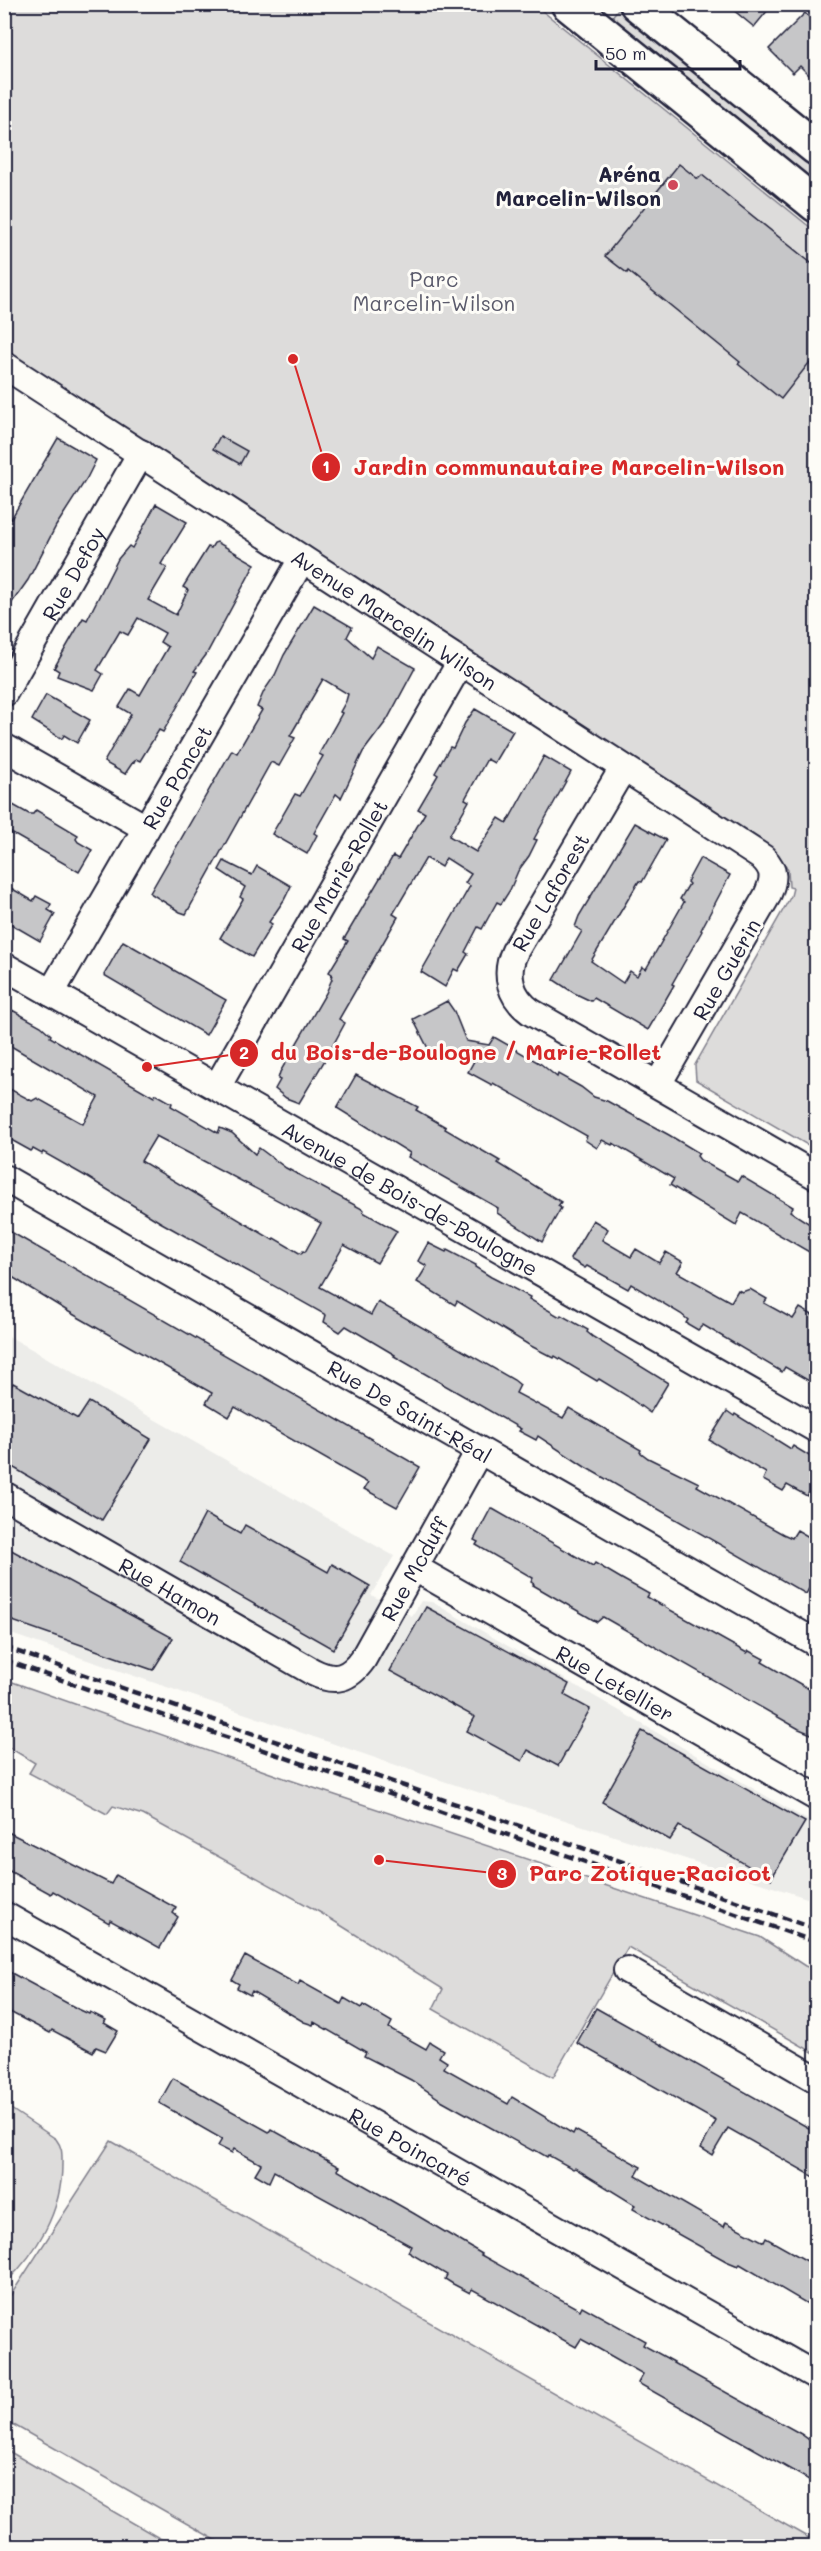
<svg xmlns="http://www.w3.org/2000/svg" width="821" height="2551" font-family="Mali,sans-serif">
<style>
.built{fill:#ecece9}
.green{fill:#dddcdb;stroke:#807f8b;stroke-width:1.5}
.building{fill:#c6c6c8;stroke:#22223b;stroke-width:1.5;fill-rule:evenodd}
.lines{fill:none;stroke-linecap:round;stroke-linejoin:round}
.minor-casing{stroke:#22223b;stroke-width:30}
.major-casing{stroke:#22223b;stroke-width:38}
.minor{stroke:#fdfcf7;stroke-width:26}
.major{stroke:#fdfcf7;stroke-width:33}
.rail{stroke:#22223b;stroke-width:4.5;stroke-dasharray:9 4.5;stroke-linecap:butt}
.poi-dot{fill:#d1495b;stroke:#fdfcf7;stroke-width:2}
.labels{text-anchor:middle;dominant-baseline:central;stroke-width:6;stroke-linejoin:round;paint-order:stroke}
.poi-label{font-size:21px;font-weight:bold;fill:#22223b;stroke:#fdfcf7;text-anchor:end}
.park-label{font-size:21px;fill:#5a5a6b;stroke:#fdfcf7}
.street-label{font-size:21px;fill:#22223b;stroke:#fdfcf7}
.leader{fill:none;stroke:#d62828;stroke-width:2}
.callout-dot{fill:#d62828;stroke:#fdfcf7;stroke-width:2}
.mark-label{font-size:18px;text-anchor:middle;font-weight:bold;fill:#fff}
.callout-label{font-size:22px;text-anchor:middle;font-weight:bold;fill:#d62828;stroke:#fdfcf7;stroke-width:6;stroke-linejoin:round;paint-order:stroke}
</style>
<rect width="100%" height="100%" fill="#fdfcf7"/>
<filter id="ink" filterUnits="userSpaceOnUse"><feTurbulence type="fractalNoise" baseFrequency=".0167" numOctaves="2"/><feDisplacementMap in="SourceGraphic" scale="12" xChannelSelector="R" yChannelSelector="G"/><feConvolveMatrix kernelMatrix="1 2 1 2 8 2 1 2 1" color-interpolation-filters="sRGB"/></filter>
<g filter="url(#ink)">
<polygon class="built" points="5,1334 394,1556 371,1595 412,1616 421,1601 432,1602 816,1825 816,1901 434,1778 5,1632"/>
<g class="green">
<polygon points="4,5 535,5 816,232 816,1150 696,1080 695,1065 791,896 793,888 789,887 788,870 779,856 5,351"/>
<polygon points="618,9 816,169 816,183 611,18"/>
<polygon points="4,1679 287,1779 760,1937 805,1966 816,1970 816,2054 628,1947 553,2077 433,2009 443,1989 321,1913 143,1815 113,1806 107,1814 29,1773 35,1763 5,1745"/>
<path d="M5,2105L56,2139C63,2148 62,2155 62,2165C62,2211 37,2253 5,2283Z"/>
<polygon points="111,2141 816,2542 816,2546 226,2546 5,2420 5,2304"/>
<polygon points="5,2449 173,2546 5,2546"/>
</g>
<g class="building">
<polygon points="726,4 773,4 754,27"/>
<polygon points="805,13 816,24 816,82 800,66 793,73 769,49"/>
<polygon points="679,164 698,179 702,175 816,267 816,369 809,363 781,399 738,364 740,362 628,271 627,273 605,256"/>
<polygon points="220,436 247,451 240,464 213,449"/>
<polygon points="58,438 96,460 87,478 56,526 28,580 4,614 4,531"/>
<polygon points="156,504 187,522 161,564 167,568 148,600 176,615 188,590 183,587 208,547 211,548 214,543 217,542 255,564 206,655 194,671 197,672 163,732 159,730 140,761 136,759 134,763 133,762 125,774 104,762 131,714 119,707 130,689 140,695 168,647 160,642 165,633 138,618 128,635 120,631 97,670 103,674 94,690 57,676 59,671 54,668 83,618 87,620 118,559 129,546 132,548"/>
<polygon points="314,605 352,627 347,637 371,658 377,646 415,668 387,720 363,752 341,798 336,794 314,833 317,835 307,854 272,834 295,794 300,796 323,756 319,754 342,713 340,712 346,701 348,694 323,679 290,736 295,738 279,766 271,762 186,914 180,912 150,893 232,750 237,753 262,710 257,707 264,691 275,675 284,655"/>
<polygon points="46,695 90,720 77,743 64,735 62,739 32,720"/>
<polygon points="475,709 513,731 494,763 487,759 465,799 469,801 449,836 476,852 499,818 507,823 544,756 571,772 534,839 537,840 529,856 518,871 510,890 501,904 497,902 482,929 478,927 465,952 468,954 458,971 454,969 445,987 421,972 470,886 465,883 471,874 446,858 441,867 426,858 393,914 398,917 339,1019 345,1023 325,1060 299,1103 286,1098 275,1089 280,1080 278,1079 280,1072 326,993 332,979 331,978 332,974 329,972 348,941 344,939 393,856 398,859 425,813 418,809 438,775 435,773 450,747 453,748 465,723"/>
<polygon points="4,800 29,814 33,814 36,810 78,835 76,839 78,842 92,850 79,872 4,829"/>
<polygon points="635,823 666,840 642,882 639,881 591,961 623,983 630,971 637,976 642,967 646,969 684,902 680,899 689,884 687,882 700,858 730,875 701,930 702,931 672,984 674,985 648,1030 594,998 591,1001 574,993 554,980 582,931 575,927 579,916"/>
<polygon points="224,861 252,875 257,866 291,886 284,900 269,922 272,924 252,957 220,938 243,899 240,897 245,887 219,870"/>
<polygon points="4,884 33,901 36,896 51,904 48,910 55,914 40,941 4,920"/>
<polygon points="123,941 226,1000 206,1035 104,975"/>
<polygon points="447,1001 454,1011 466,1041 489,1045 494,1037 541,1064 557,1077 558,1074 581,1087 594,1097 607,1101 669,1135 699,1153 697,1156 700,1160 734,1179 738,1181 741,1176 793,1207 790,1211 794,1214 816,1228 816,1256 742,1213 736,1225 670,1185 674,1179 613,1143 612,1145 602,1140 597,1148 585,1140 587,1136 493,1083 492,1085 468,1072 474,1061 455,1050 433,1058 413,1019"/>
<path d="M12,1010L41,1026L51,1035L50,1037L154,1097L156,1094L172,1103L171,1106L218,1133L220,1128L232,1133L255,1154L259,1148L286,1168L364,1210L363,1212L397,1231L377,1263L344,1245L320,1287L371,1315L378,1302L514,1380L520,1385L516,1393L563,1418L569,1408L641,1450L640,1452L648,1458L699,1483L697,1486L783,1534L792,1538L797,1530L816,1541V1575L806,1594L585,1467L538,1436L536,1440L519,1431L521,1429L394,1356L395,1355L346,1326L340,1332L324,1322L326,1315L160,1222L87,1177L43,1152L42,1154L33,1149L31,1151L4,1136V1086L32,1101L37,1098L83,1124L98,1097L4,1042V1022ZM156,1136L321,1223L305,1252L303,1251L301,1254L274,1238L273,1240L141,1161Z"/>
<polygon points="356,1075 418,1107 416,1110 446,1127 445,1129 500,1161 498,1163 561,1202 558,1206 561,1208 542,1242 497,1213 498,1208 408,1157 410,1153 337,1108"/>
<polygon points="593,1220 608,1229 602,1240 631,1257 636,1249 659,1263 666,1252 683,1262 677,1272 731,1302 738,1290 742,1292 750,1289 767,1299 764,1303 793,1319 800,1308 816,1317 816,1385 785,1367 782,1372 703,1325 698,1330 686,1323 688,1320 681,1314 631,1284 628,1289 587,1266 585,1268 570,1259"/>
<polygon points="4,1228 420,1467 397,1507 364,1489 368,1483 235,1407 229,1417 206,1403 212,1393 69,1312 4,1272"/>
<polygon points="428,1243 446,1252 447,1250 476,1265 475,1267 491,1277 530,1297 529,1299 560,1317 561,1315 588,1330 587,1332 593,1337 668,1383 650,1413 627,1396 599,1379 597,1381 555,1356 554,1358 529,1345 457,1301 455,1305 417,1282 427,1266 418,1261"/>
<polygon points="13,1383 78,1419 89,1402 151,1439 102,1520 4,1462 4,1398"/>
<polygon points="727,1411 734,1416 735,1414 791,1449 793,1446 816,1460 816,1480 807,1496 787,1485 783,1491 763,1480 766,1473 709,1440"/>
<polygon points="491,1508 593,1566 595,1563 622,1579 649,1594 647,1597 747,1653 749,1651 764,1659 762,1662 816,1693 816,1736 799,1729 603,1617 597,1622 533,1585 534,1584 531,1582 533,1578 476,1545 478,1542 474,1540"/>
<polygon points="205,1514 240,1534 245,1525 328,1572 332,1564 370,1586 333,1649 180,1562"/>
<polygon points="4,1546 173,1638 153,1670 4,1618"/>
<polygon points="426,1607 569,1684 564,1695 590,1709 558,1766 528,1750 522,1761 467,1731 475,1717 390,1671"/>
<polygon points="642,1731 805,1822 771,1879 679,1826 670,1840 602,1802"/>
<polygon points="4,1830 111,1884 116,1875 176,1908 173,1913 178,1917 160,1948 110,1920 109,1923 53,1891 51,1894 4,1868"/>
<polygon points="245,1956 298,1985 300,1981 341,2004 344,1998 361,2008 363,2005 392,2022 389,2028 426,2049 430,2042 443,2050 439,2057 447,2062 444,2068 508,2104 512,2097 573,2134 575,2130 641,2167 636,2176 724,2227 726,2222 764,2242 766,2238 816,2266 816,2309 740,2264 738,2266 726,2261 633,2209 635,2205 575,2168 573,2169 548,2155 547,2157 535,2150 533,2151 441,2100 411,2080 364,2056 366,2052 314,2022 313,2025 304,2022 252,1991 250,1995 237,1988 239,1984 232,1980"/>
<polygon points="4,1969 78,2009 89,2014 90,2012 106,2020 104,2023 118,2031 106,2051 96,2047 93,2052 52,2030 50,2033 4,2009"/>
<polygon points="596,2008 816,2132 816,2178 728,2128 712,2155 701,2148 716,2121 577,2043"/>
<polygon points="173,2078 269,2132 271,2129 339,2167 337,2170 413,2213 482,2254 481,2255 580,2310 582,2306 645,2341 643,2345 674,2362 673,2363 801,2434 816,2445 816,2484 638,2383 643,2374 599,2349 581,2339 576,2347 472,2289 470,2293 453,2284 445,2279 447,2275 408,2252 411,2246 274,2171 269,2182 255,2174 261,2164 234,2149 232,2153 218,2146 222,2139 159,2103"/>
</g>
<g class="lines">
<defs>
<g id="minor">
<path id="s1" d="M4,365L763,858C776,871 774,880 767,896L658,1084"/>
<path id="s2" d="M4,693L141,453"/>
<polyline points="4,747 146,828"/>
<path d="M623,768L515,951C504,974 510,997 531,1012L816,1176"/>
<path id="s3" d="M4,966L816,1429"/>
<path id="s4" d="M51,993L302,559"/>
<path id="s5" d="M217,1087L460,663"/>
<path id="s6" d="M4,1178L816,1643"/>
<path id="s7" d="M4,1495L313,1672C335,1683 349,1679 363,1659L479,1451"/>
<path id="s8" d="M415,1568L816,1797"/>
<path id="s9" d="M4,1915L816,2376"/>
<polyline points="627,1970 816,2079"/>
</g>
<g id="major">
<polyline points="568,4 816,205"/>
<polyline points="637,4 816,148"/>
</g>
</defs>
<use href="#minor" class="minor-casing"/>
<use href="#major" class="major-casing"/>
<use href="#minor" class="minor"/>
<use href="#major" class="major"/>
<g class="rail">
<polyline points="4,1647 816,1929"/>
<polyline points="4,1660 816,1942"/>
</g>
</g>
</g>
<circle class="poi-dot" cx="673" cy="185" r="6"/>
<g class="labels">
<g class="poi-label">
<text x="661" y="173">Aréna<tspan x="661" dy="24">Marcelin-Wilson</tspan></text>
</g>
<g class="park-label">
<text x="434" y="278">Parc<tspan x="434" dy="24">Marcelin-Wilson</tspan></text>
</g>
<g class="street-label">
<text stroke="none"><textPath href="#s2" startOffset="138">Rue Defoy</textPath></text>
<text stroke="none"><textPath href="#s1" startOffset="466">Avenue Marcelin Wilson</textPath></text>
<text stroke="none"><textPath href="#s4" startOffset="250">Rue Poncet</textPath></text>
<text stroke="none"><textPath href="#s5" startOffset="244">Rue Marie-Rollet</textPath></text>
<text transform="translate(550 892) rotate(-60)">Rue Laforest</text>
<text transform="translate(726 969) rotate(-60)">Rue Guérin</text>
<text stroke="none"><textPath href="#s3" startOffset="468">Avenue de Bois-de-Boulogne</textPath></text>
<text stroke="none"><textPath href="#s6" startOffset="468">Rue De Saint-Réal</textPath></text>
<text stroke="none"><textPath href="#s7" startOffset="518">Rue Mcduff</textPath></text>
<text stroke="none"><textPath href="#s7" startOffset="192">Rue Hamon</textPath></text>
<text stroke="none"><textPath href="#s8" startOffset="231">Rue Letellier</textPath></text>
<text stroke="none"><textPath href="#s9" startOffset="468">Rue Poincaré</textPath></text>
</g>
</g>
<path class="leader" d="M293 359L326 467M147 1067L244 1053M379 1860L502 1874"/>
<g class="callout-dot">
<circle cx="293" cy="359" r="6"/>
<circle cx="147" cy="1067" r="6"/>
<circle cx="379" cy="1860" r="6"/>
<circle cx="326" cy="467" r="15"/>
<circle cx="244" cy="1053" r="15"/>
<circle cx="502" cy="1874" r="15"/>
</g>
<g class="mark-label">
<text x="326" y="473">1</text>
<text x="244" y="1059">2</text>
<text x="502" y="1880">3</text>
</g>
<g class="callout-label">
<text x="569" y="475">Jardin communautaire Marcelin-Wilson</text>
<text x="466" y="1060">du Bois-de-Boulogne / Marie-Rollet</text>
<text x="650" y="1881">Parc Zotique-Racicot</text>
</g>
<rect width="821" height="2551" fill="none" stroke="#fdfcf7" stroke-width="24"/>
<rect x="12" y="12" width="797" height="2527" fill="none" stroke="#22223b" stroke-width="2" filter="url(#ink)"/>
<path d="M596 60v9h144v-9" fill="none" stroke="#22223b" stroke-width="3"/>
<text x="605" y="60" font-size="18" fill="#22223b" stroke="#fdfcf7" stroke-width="4.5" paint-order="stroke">50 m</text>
</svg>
